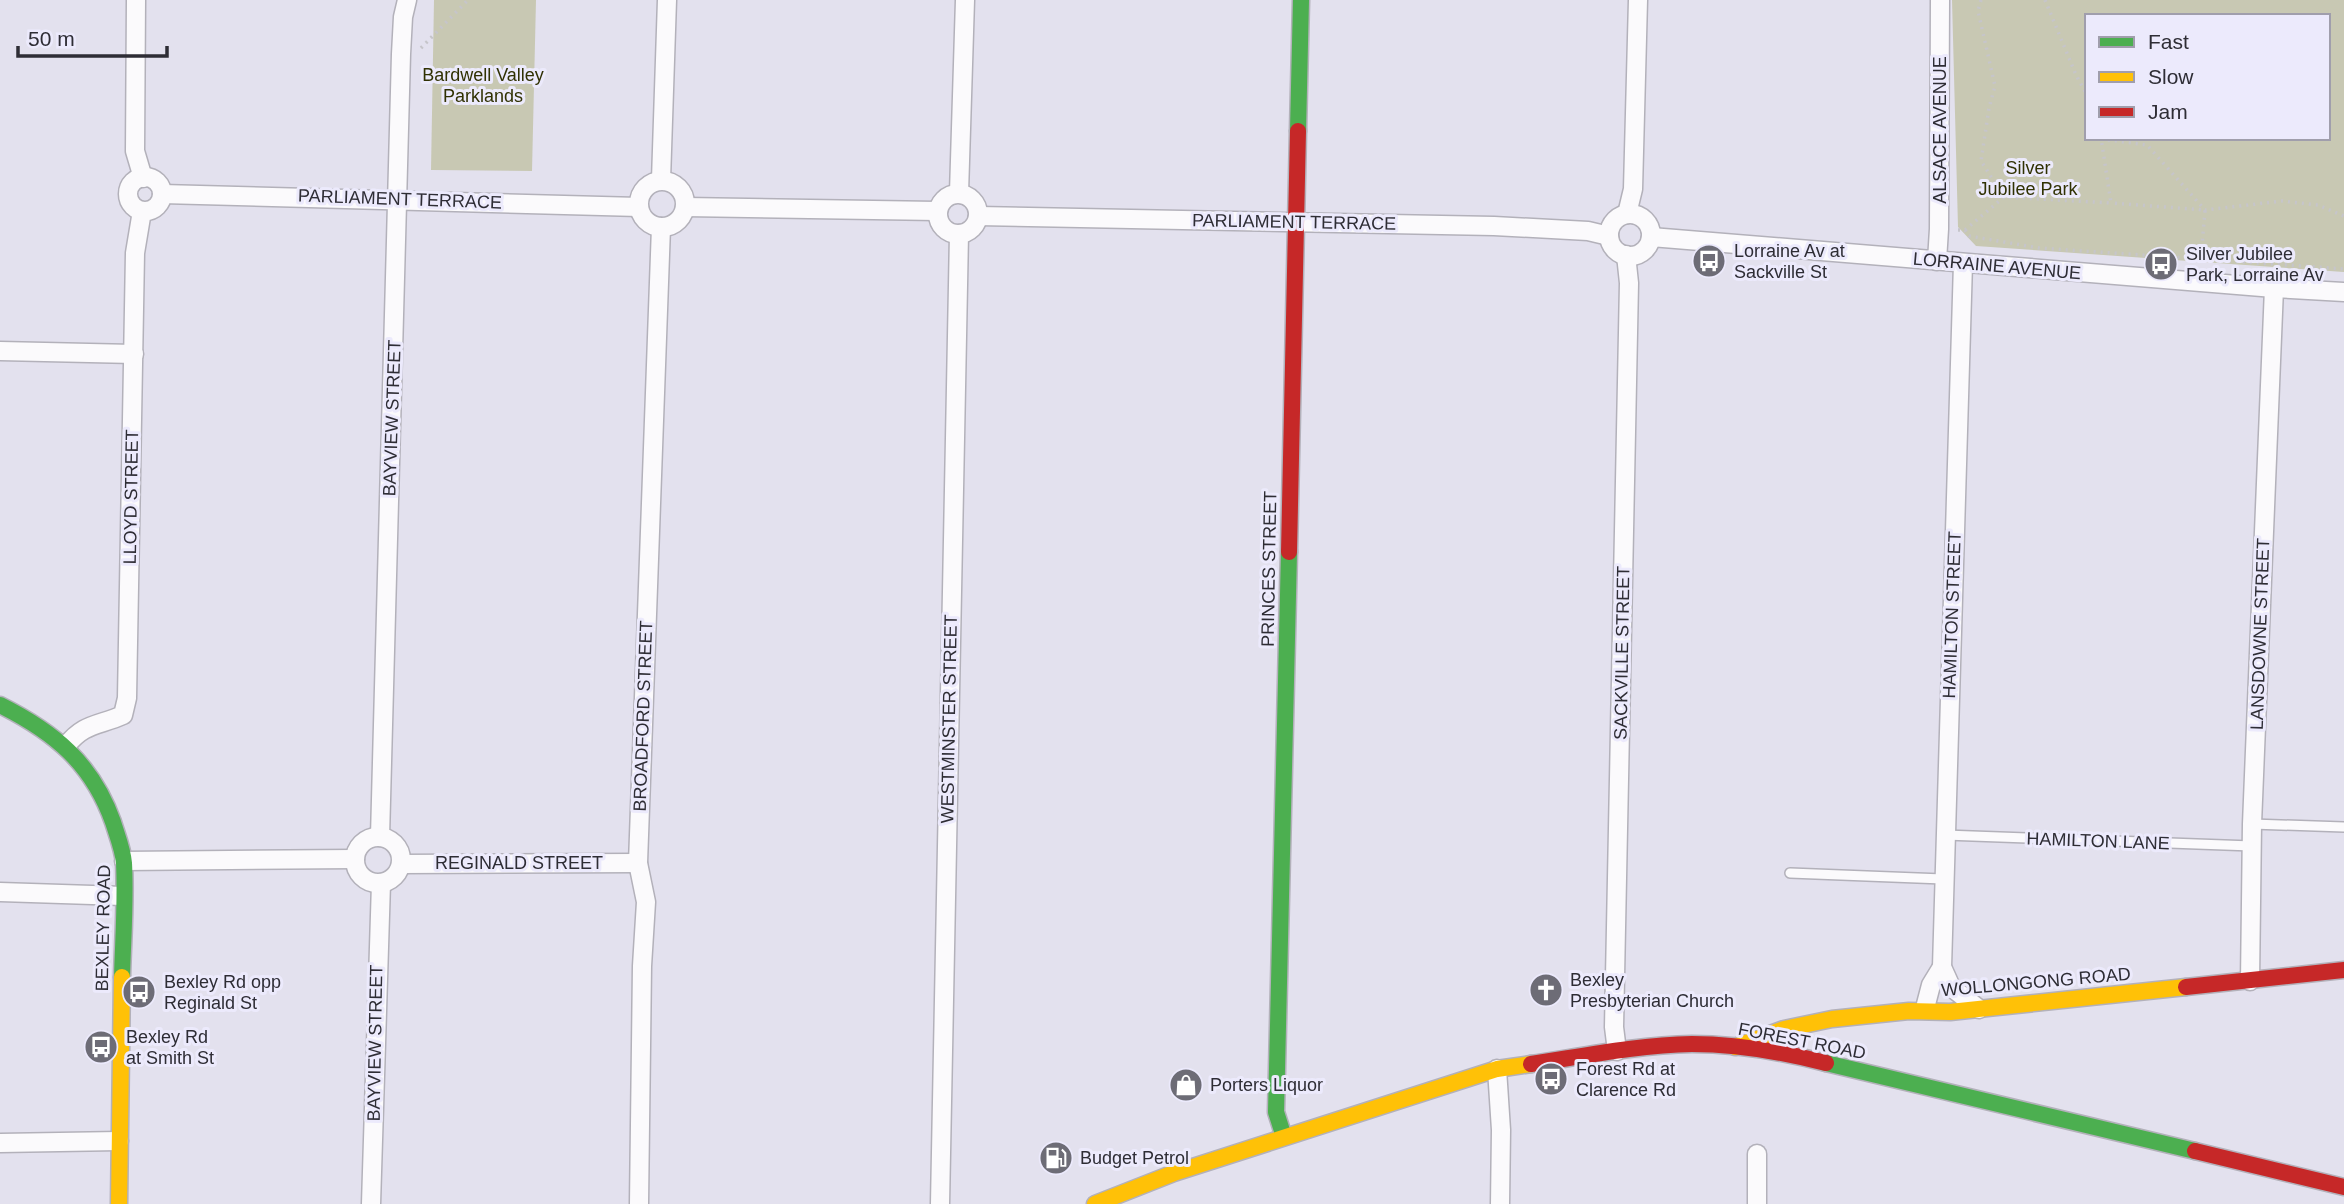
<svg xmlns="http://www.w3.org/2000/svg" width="2344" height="1204" font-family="Helvetica,sans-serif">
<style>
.green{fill:#c8c8b3;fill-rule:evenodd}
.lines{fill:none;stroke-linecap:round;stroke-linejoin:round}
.lane-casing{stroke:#b3b1ba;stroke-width:12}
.street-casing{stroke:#b3b1ba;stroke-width:21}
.fast-casing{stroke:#b3b1ba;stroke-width:19}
.slow-casing{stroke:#b3b1ba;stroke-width:19}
.jam-casing{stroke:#b3b1ba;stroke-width:19}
.path{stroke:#c6c5ca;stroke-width:3.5;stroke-dasharray:2 5;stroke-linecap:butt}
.lane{stroke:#fbfafc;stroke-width:9}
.street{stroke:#fbfafc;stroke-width:18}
.fast{stroke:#4caf50;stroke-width:16}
.slow{stroke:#ffc107;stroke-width:16}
.jam{stroke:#c62828;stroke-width:16}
.labels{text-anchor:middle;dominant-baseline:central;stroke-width:6;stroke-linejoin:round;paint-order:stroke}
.park-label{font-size:18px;fill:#303103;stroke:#eceafc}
.street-label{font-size:18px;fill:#2e2d35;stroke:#eceafc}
.poi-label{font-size:18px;fill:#2e2d35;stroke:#eceafc;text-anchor:start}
</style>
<rect width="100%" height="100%" fill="#e3e1ee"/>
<g class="green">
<polygon points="434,0 536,0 532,171 431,170"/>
<path d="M1952,0H2344V272L1976,246L1958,227ZM2087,16H2328V138H2087Z"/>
</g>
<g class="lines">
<defs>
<g id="lane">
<polyline points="2252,824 2344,827"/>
<polyline points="1945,835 2252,846"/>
<polyline points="1790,873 1943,879"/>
</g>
<g id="street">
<polyline points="136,0 135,151 143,178"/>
<circle cx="145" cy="194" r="17"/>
<polyline points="661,180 667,0"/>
<circle cx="662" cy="204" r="23"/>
<polyline points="959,193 965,0"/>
<circle cx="958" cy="214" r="20"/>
<polyline points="162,194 639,207"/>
<polyline points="685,207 937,211"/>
<polyline points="1627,214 1633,189 1638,0"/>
<circle cx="1630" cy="235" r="21"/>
<polyline points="978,216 1494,226 1588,231 1609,236"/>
<polyline points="1651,237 2274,288 2344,292"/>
<polyline points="1937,261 1939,229 1940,0"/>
<polyline points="1963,263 1942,967 1951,987 1979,1009"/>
<polyline points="0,351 134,354"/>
<path d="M66,746C84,723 98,726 123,715L127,698L135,253L142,211"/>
<polyline points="380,837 401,54 403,17 407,0"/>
<circle cx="378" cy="860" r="23"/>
<polyline points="124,861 355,859"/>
<polyline points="401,864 638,863"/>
<polyline points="0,892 123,896"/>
<polyline points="2250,981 2252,824 2274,288"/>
<polyline points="1925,1008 1931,985 1942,967"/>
<polyline points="1617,1051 1614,1027 1629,283 1626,255"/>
<polyline points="1497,1069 1501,1130 1500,1204"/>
<polyline points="0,1143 119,1141"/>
<polyline points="1757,1154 1757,1204"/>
<polyline points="371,1204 381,883"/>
<polyline points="639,1204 642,966 646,902 638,863 661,227"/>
<polyline points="940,1204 959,234"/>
</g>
<g id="fast">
<polyline points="1298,131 1301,0"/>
<path d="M0,705C54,732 92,763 113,822C117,835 123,850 124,863C126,901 123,939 122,977"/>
<polyline points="1826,1063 2195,1151"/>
<polyline points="1284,1137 1276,1112 1289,552"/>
</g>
<g id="slow">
<polyline points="1735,1047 1784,1029 1832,1019 1909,1011 1950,1012 2186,987"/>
<polyline points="119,1204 122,977"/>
<polyline points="1095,1204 1174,1173 1497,1069 1531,1064"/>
</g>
<g id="jam">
<polyline points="1289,552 1298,131"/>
<polyline points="2186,987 2344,970"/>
<path d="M1531,1064C1584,1056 1639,1045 1692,1044C1737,1044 1783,1052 1826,1063"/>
<polyline points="2195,1151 2344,1187"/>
</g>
</defs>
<use href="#lane" class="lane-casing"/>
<use href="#street" class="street-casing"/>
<use href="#fast" class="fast-casing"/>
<use href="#slow" class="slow-casing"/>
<use href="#jam" class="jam-casing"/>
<g class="path">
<polyline points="1981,0 1978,11 1995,86 1989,108 1981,161 2004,197"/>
<polyline points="2045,0 2076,75 2087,95"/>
<polyline points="421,48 468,0"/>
<polyline points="2101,139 2147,145 2205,210 2282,201 2318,205 2344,216"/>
<polyline points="1958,230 1965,230 1969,236 2039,248 2201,259 2205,210 2111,203"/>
<polyline points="1965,230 2004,197 2111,203 2101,138"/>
<polyline points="2201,259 2344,269"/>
</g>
<use href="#lane" class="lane"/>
<use href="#street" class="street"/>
<use href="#fast" class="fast"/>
<use href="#slow" class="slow"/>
<use href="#jam" class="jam"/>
</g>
<defs>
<symbol id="bus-disc" viewBox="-11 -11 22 22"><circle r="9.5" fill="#6d6c76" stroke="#eceafc"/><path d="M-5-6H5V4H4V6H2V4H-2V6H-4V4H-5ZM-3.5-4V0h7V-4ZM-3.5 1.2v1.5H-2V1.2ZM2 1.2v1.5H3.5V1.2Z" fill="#fff"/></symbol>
<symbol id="church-disc" viewBox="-11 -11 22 22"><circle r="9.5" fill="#6d6c76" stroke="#eceafc"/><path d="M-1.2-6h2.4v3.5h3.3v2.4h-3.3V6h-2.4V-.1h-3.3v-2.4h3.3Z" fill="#fff"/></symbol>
<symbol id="shop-disc" viewBox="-11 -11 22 22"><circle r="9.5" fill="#6d6c76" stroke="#eceafc"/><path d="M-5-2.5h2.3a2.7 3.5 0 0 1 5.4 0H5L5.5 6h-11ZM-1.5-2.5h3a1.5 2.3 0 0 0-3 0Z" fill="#fff"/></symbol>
<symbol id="fuel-disc" viewBox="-11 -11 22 22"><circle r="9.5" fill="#6d6c76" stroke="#eceafc"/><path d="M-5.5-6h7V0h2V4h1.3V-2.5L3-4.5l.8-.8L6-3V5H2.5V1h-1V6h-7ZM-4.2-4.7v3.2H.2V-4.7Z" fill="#fff"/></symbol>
</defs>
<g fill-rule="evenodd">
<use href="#bus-disc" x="1690" y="242" width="38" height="38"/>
<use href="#bus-disc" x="2142" y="245" width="38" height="38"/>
<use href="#church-disc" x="1527" y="971" width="38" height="38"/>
<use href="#bus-disc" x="120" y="973" width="38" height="38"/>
<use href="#bus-disc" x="82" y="1028" width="38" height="38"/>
<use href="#bus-disc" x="1532" y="1060" width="38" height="38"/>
<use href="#shop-disc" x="1167" y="1066" width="38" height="38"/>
<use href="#fuel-disc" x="1037" y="1139" width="38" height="38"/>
</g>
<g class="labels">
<g class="park-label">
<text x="483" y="75">Bardwell Valley<tspan x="483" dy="21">Parklands</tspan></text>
<text x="2028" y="168">Silver<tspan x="2028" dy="21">Jubilee Park</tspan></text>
</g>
<g class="street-label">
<text transform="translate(1940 130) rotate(-90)">ALSACE AVENUE</text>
<text transform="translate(400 199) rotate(2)">PARLIAMENT TERRACE</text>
<text transform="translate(1294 222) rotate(1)">PARLIAMENT TERRACE</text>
<text transform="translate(1997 266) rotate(5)">LORRAINE AVENUE</text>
<text transform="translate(392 418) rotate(-88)">BAYVIEW STREET</text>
<text transform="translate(131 497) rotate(-89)">LLOYD STREET</text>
<text transform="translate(1269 569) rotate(-89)">PRINCES STREET</text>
<text transform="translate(1952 615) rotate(-88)">HAMILTON STREET</text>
<text transform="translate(2260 634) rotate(-88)">LANSDOWNE STREET</text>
<text transform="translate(1622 653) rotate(-89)">SACKVILLE STREET</text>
<text transform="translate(643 716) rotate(-88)">BROADFORD STREET</text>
<text transform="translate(949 719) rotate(-89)">WESTMINSTER STREET</text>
<text transform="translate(2098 841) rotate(2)">HAMILTON LANE</text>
<text x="519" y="863">REGINALD STREET</text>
<text transform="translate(103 928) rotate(-89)">BEXLEY ROAD</text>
<text transform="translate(2036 982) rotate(-5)">WOLLONGONG ROAD</text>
<text transform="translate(1802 1041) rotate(11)">FOREST ROAD</text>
<text transform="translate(375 1043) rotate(-89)">BAYVIEW STREET</text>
</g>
<g class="poi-label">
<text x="1734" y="251">Lorraine Av at<tspan x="1734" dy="21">Sackville St</tspan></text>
<text x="2186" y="254">Silver Jubilee<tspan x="2186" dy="21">Park, Lorraine Av</tspan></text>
<text x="1570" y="980">Bexley<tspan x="1570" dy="21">Presbyterian Church</tspan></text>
<text x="164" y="982">Bexley Rd opp<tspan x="164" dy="21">Reginald St</tspan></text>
<text x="126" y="1037">Bexley Rd<tspan x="126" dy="21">at Smith St</tspan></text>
<text x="1576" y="1069">Forest Rd at<tspan x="1576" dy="21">Clarence Rd</tspan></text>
<text x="1210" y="1085">Porters Liquor</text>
<text x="1080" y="1158">Budget Petrol</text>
</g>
</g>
<rect x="2085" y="14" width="245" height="126" fill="#eceafc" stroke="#a09eac" stroke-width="2"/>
<rect x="2099" y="37" width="35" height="10" fill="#4caf50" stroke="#a09eac" stroke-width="2"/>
<text x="2148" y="49" font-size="21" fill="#2e2d35">Fast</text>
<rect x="2099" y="72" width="35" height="10" fill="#ffc107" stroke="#a09eac" stroke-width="2"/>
<text x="2148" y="84" font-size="21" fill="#2e2d35">Slow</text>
<rect x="2099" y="107" width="35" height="10" fill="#c62828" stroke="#a09eac" stroke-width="2"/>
<text x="2148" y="119" font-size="21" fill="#2e2d35">Jam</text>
<path d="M18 46v10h149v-10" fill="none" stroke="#2e2d35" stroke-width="3.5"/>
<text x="28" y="46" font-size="21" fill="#2e2d35" stroke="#eceafc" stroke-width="5" paint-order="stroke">50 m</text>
</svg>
